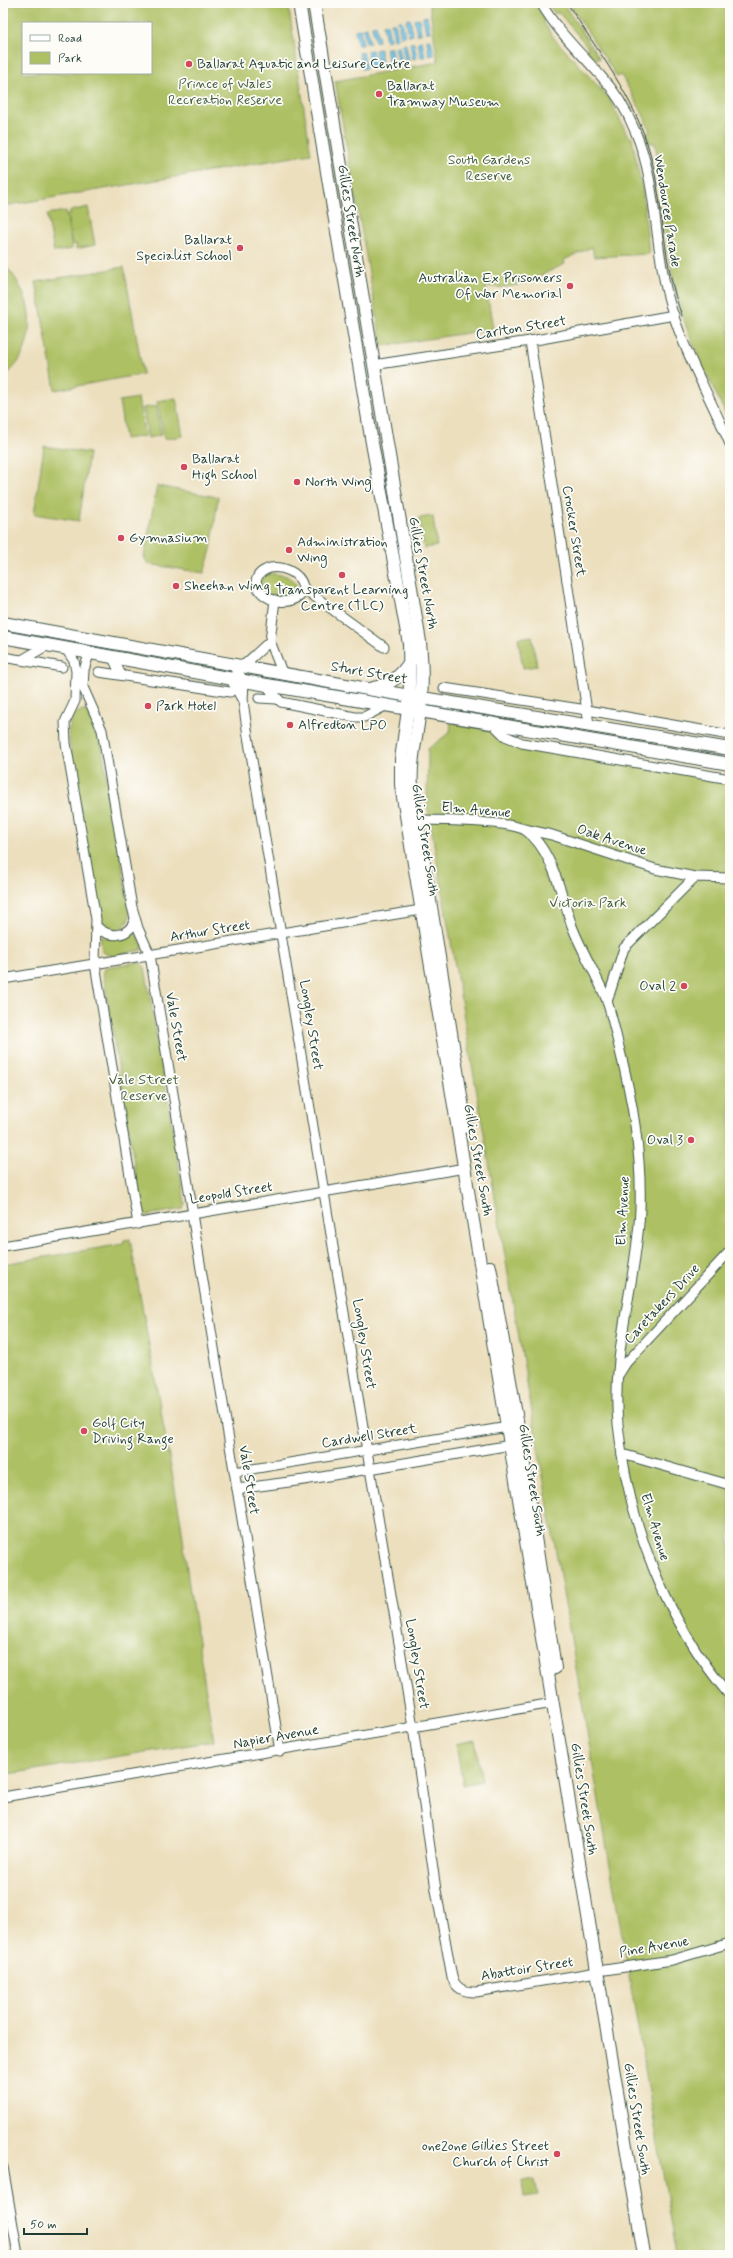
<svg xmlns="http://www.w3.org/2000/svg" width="733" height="2258" font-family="Mynerve,sans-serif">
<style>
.green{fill:#adc064;stroke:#667e4c;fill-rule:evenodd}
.water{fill:#67c0e4;stroke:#437e8c}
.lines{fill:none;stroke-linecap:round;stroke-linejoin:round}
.minor-casing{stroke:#3e5549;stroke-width:11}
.major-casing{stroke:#3e5549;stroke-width:14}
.minor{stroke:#fff;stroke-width:9}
.major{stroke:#fff;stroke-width:12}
.tram{stroke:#1f3d34;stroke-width:1}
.poi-dot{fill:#d1495b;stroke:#fdfcf7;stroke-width:1.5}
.labels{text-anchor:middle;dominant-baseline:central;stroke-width:3.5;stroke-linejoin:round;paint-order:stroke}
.poi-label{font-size:14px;fill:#1f3d34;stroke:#fdfcf7;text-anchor:start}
.park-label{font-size:14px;fill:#425e40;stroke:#fdfcf7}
.street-label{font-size:14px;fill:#1f3d34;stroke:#fdfcf7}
</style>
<rect width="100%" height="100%" fill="#fdfcf7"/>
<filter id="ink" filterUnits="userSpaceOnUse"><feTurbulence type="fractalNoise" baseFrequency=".025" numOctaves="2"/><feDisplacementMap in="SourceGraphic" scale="8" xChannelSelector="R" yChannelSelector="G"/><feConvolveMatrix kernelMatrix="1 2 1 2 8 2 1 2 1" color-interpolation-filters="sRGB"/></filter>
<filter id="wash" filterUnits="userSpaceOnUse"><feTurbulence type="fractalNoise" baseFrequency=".012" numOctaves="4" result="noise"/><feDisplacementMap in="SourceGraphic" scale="16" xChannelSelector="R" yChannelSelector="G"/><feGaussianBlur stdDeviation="0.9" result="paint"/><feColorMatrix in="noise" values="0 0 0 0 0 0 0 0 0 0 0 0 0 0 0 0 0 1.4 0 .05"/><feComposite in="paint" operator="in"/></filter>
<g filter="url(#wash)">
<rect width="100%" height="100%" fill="#ecdfbd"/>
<g class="green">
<path d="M3,3H288L311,154L3,206ZM23,23H151V73H23Z"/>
<path d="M429,3H535L545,20L544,23L553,37L608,97H611V102L628,136L632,138L643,194L649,254L594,257L592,247L564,260L565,264C537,276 517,292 486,286L493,329L382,346L335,81L438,62Z"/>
<polygon points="550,3 563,3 600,59 594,58 587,51 588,47 559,13 554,13 549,5"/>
<path d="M569,3H730V424C715,390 696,356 684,320C673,286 668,251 663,215L667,212L655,143H649L646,134L650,131L642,112L621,75L617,77Z"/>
<polygon points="88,207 95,245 76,249 76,244 72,244 67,215 70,214 70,211"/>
<polygon points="66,211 72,249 54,252 47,214"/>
<path d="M3,263C29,290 39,326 19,361C15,367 8,373 3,379Z"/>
<polygon points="124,267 143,374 55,390 36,282"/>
<polygon points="138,398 145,436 125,439 119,401"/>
<polygon points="176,398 183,436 164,439 157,401"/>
<polygon points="156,406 161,435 148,438 143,408"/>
<polygon points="44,446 89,453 79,521 34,514"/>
<polygon points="157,486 218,497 211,550 204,573 148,564 144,557"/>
<polygon points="433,516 437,546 424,548 419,518"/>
<polygon points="269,573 287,576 296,584 296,593 292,596 274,597 260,586 262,577"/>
<polygon points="532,636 537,666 523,668 518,638"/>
<path d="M82,710L91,714L98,724L130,912C130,930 108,938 99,921L68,734L72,716Z"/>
<polygon points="451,722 492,730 503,739 515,745 730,781 730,2255 677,2255 427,803 428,749 450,732"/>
<path d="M134,930L143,947L142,950L111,956L102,952L100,936C114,940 122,940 134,930Z"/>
<polygon points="140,962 145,967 185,1203 183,1209 147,1215 142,1212 103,973 106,967"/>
<polygon points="130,1239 181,1523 189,1585 214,1741 3,1775 3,1264 123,1244 124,1240"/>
<polygon points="475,1740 482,1781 463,1785 456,1744"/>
<polygon points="535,2179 538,2195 524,2197 522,2181"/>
</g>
<g class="water">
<polygon points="427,16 430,32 426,32 423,17"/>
<polygon points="419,18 421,34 417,34 414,19"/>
<polygon points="410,19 413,35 409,36 406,20"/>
<polygon points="398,21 402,21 405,36 401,37"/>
<polygon points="391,23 395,23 398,38 394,39"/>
<polygon points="387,24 390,40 386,41 383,25"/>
<polygon points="376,25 379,41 375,42 372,26"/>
<polygon points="367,27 370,43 366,43 363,28"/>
<polygon points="360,29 363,45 358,45 355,30"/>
<polygon points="427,40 431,40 434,55 429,56"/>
<polygon points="422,41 425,57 421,57 418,42"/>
<polygon points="410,43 414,43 417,58 413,59"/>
<polygon points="406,44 409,60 405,61 402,45"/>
<polygon points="399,46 402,62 398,62 395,47"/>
<polygon points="386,48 391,48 393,63 389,64"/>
<polygon points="380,49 382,65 378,66 375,50"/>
<polygon points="372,50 375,66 370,67 367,51"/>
<polygon points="363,52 366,68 362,69 359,53"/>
</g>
</g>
<g filter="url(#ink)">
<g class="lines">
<defs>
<g id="minor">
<path d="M541,3C557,31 579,51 600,75C615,91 627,111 635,131C657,182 654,240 667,293C680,346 709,394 730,444"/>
<polyline points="530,341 589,724"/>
<polyline points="373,365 530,341 674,315"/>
<path d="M270,568C283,566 299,572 303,586L300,596C275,615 235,580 270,568Z"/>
<polyline points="303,588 384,647"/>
<polyline points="275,600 270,641 282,672"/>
<polyline points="66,649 74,661 76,671 75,701 65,722 66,743 96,919 95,964 138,1224"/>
<polyline points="89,654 84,670 83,687 102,730 132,907 138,928 150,955 193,1214"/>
<polyline points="3,657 62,667"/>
<polyline points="113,658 121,675"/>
<polyline points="22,660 46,646"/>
<path d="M231,663L244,681L243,701L248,736L413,1727L436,1890L452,1977C456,1989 464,1992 476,1992L597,1972"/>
<polyline points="244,665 270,641"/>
<polyline points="99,672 230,692"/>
<polyline points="230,678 243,701"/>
<polyline points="265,684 281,702 355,717 364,717 387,705"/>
<polyline points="444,688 587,710 730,735"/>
<polyline points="259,698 277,699"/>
<polyline points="491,722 505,736 522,743 730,779"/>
<path d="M418,820C438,820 510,821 525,830C552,848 562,897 572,926C582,952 597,975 607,1001C612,1017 616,1034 620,1051C633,1102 642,1156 640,1209C637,1281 611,1351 618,1424C628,1524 665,1619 730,1696"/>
<polyline points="524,829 552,835 655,869 695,877"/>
<path d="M96,926C109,939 129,938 135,919"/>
<polyline points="3,979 421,910"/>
<polyline points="607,1002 624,948 695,877 730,878"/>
<polyline points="192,1214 280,1751"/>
<polyline points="3,1246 465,1168"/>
<polyline points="619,1374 626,1363 730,1251"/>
<polyline points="622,1454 730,1485"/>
<polyline points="234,1472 508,1427"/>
<polyline points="237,1489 304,1480 511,1445"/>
<polyline points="3,1797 553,1703"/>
<polyline points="605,1970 672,1960 730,1943"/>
<polyline points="3,2167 18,2255"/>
</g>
<g id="major">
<polyline points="299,3 372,443 409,644 410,696 401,759 401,785 644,2255"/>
<path d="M314,3L420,642C422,664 423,687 420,710C417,736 410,760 412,787L466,1127"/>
<polyline points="3,623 368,689 730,749"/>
<polyline points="3,637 244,681 730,764"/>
<path d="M373,688C392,684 401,676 411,660"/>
<polyline points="490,1267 518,1426 555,1668"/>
</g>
</defs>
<use href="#minor" class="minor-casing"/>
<use href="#major" class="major-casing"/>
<use href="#minor" class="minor"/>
<use href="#major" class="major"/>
<path class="tram" d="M567,3C597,50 635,98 650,153C665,207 662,264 682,316"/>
</g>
</g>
<g class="poi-dot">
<circle cx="189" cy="64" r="4"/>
<circle cx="379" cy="94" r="4"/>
<circle cx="240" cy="248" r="4"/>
<circle cx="570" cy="286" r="4"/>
<circle cx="184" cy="467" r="4"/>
<circle cx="297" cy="482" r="4"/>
<circle cx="121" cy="538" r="4"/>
<circle cx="289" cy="550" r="4"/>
<circle cx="342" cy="575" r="4"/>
<circle cx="176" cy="586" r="4"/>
<circle cx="148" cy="706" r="4"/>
<circle cx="290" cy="725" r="4"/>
<circle cx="684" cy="986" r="4"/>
<circle cx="691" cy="1140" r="4"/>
<circle cx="84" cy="1431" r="4"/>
<circle cx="557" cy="2154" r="4"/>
</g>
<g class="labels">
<g class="poi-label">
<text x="197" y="64">Ballarat Aquatic and Leisure Centre</text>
<text x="387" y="86">Ballarat<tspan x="387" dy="16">Tramway Museum</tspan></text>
<text x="232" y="240" text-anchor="end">Ballarat<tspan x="232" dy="16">Specialist School</tspan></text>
<text x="562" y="278" text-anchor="end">Australian Ex Prisoners<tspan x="562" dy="16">Of War Memorial</tspan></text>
<text x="192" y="459">Ballarat<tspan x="192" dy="16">High School</tspan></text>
<text x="305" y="482">North Wing</text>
<text x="129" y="538">Gymnasium</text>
<text x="297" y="542">Administration<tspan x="297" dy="16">Wing</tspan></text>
<text x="184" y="586">Sheehan Wing</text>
<text x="342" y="590" text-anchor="middle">Transparent Learning<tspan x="342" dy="16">Centre (TLC)</tspan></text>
<text x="156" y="706">Park Hotel</text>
<text x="298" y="725">Alfredton LPO</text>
<text x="676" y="986" text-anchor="end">Oval 2</text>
<text x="683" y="1140" text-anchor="end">Oval 3</text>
<text x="92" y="1423">Golf City<tspan x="92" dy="16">Driving Range</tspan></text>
<text x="549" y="2146" text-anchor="end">one2one Gillies Street<tspan x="549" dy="16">Church of Christ</tspan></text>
</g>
<g class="park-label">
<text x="225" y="84">Prince of Wales<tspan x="225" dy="16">Recreation Reserve</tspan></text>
<text x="489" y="160">South Gardens<tspan x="489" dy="16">Reserve</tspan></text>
<text x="588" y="903">Victoria Park</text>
<text x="144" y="1080">Vale Street<tspan x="144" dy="16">Reserve</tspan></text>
</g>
<g class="street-label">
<text transform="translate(667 211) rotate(81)">Wendouree Parade</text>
<text transform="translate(351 221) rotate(81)">Gillies Street North</text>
<text transform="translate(521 328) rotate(-9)">Carlton Street</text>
<text transform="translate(574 531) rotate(81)">Crocker Street</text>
<text transform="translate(423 573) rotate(80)">Gillies Street North</text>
<text transform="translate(369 673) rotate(10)">Sturt Street</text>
<text transform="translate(476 810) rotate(5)">Elm Avenue</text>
<text transform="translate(425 840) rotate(81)">Gillies Street South</text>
<text transform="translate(612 840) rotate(18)">Oak Avenue</text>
<text transform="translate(210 931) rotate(-9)">Arthur Street</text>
<text transform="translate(311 1025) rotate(81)">Longley Street</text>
<text transform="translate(176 1027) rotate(80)">Vale Street</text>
<text transform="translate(478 1160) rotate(80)">Gillies Street South</text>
<text transform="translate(231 1193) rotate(-9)">Leopold Street</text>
<text transform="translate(623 1211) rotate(-87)">Elm Avenue</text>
<text transform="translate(662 1304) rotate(-47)">Caretakers Drive</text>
<text transform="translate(364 1344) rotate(81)">Longley Street</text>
<text transform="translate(369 1436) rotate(-9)">Cardwell Street</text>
<text transform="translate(249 1480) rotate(81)">Vale Street</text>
<text transform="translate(532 1480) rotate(81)">Gillies Street South</text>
<text transform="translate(655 1527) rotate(73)">Elm Avenue</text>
<text transform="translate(417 1664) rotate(81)">Longley Street</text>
<text transform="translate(276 1737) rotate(-10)">Napier Avenue</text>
<text transform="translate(584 1799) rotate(81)">Gillies Street South</text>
<text transform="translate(654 1947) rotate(-10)">Pine Avenue</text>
<text transform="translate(527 1969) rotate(-9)">Abattoir Street</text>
<text transform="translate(637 2119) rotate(81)">Gillies Street South</text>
</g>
</g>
<rect width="733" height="2258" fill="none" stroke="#fdfcf7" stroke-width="16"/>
<rect x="22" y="22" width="130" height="52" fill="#fdfcf7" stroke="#a4b0a9"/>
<rect x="30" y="35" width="20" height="6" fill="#ffffff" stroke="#a4b0a9"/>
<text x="58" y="42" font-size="12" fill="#1f3d34">Road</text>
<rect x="30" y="52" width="20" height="12" fill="#adc064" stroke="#a4b0a9"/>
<text x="58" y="62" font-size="12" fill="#1f3d34">Park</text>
<path d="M24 2228v6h63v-6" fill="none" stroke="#1f3d34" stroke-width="2"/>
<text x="30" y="2228" font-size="12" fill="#1f3d34" stroke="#fdfcf7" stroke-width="3" paint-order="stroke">50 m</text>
</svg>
